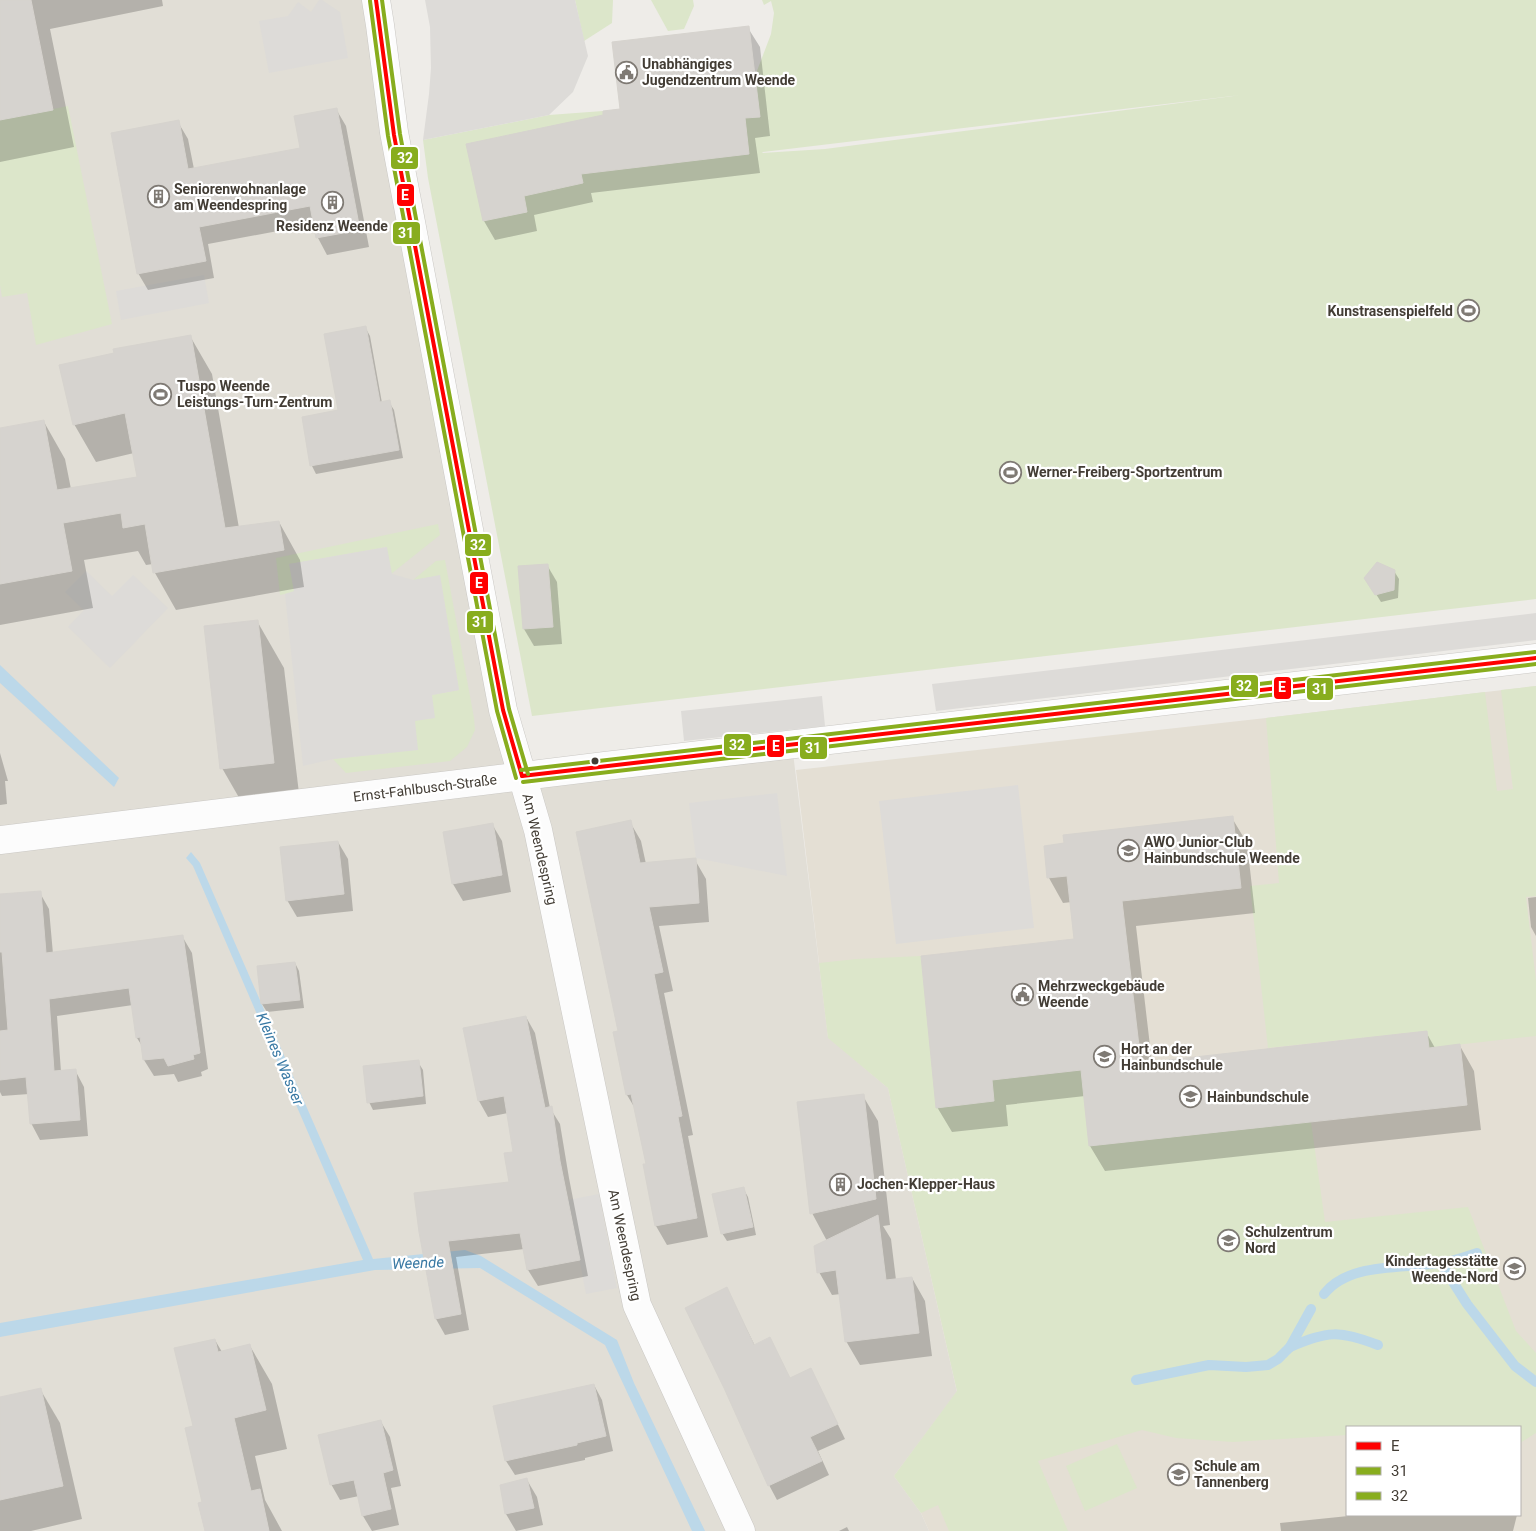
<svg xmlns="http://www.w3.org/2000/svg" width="1536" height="1531" font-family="Roboto,sans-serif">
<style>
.residential{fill:#e1ded6}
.education{fill:#e4dfd4;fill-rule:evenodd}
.green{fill:#dce6ca;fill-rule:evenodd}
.parking{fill:#dddbd8}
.water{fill:#bcd8e9}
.shadow{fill:#0003}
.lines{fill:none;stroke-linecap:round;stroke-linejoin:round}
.stream{stroke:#bcd8e9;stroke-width:10}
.building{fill:#d6d3cf;stroke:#d6d3ce}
.street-casing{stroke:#cac8c4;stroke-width:29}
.street{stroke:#fcfcfc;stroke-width:28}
.bus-1-casing{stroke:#fff;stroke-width:8}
.bus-2-casing{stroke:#fff;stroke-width:8}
.bus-3-casing{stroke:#fff;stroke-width:8}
.bus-1{stroke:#f00;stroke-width:4}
.bus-2{stroke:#88ad1e;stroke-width:4}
.bus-3{stroke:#88ad1e;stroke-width:4}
.bus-dot{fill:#433d35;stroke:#fff;stroke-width:2}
.labels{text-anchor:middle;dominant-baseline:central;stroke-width:4.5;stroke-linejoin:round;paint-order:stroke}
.poi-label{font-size:14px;font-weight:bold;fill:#433d35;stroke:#fff;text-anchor:start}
.street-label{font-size:14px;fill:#433d35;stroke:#fff}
.water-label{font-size:15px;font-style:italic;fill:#3979a4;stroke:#fff}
.line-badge{stroke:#fff;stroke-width:2}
.badge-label{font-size:14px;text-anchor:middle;font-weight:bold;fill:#fff}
</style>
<rect width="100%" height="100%" fill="#eeece8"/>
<polygon class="residential" points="0,0 372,0 514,785 793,753 828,1037 888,1088 957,1392 894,1476 921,1513 929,1531 0,1531"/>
<path class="education" d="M1536,686V1531H929L921,1513L894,1476L957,1391L888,1088L828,1038L796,770L1266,718ZM1347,1427H1520V1515H1347Z"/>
<g class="green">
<polygon points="575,0 613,0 612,23 584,41"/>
<polygon points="651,0 693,0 694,6 684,29 668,31"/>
<path d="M762,0H1536V599L532,716L428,178L423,140L549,115L603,111L610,170L749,154L745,118L760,116L755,76L771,34L774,13L771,1L764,5ZM1241,95L825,149L762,153L763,152Z"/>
<polygon points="68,106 112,324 36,345 27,293 2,297 0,285 0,120"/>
<polygon points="438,524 440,535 391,574 386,547 290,564 294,592 280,595 276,558"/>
<polygon points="445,560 474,718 475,730 467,747 450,761 346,773 333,759 390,753 415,721 432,695 459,690 440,576 413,580 436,561"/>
<polygon points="1536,686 1536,896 1526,897 1536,981 1536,1036 1429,1048 1426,1031 1268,1048 1250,886 1279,883 1266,718 1485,692 1497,791 1513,789 1501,690"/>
<polygon points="921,956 936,1107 994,1101 992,1080 1103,1068 1084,1102 1089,1146 1311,1122 1325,1222 1468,1207 1516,1331 1536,1353 1536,1433 1520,1443 1520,1427 1347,1427 1347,1435 1233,1442 1176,1438 1142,1430 1038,1461 1068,1531 949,1531 938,1505 921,1513 894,1476 957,1391 888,1088 828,1038 819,963 856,959"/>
<polygon points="1117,1444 1137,1488 1085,1511 1066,1466"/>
</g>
<g class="parking">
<polygon points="319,0 322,0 340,12 348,58 269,73 259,21 288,16 298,2 311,12"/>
<polygon points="425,0 575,0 588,56 573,92 549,115 423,140 429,94 431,68 430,27"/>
<polygon points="204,275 209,303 121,320 116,291"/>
<polygon points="387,547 392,574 413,580 440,575 459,690 432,695 435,718 415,721 418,750 333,759 303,766 285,594 294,591 289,564"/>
<polygon points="86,571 112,596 133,575 168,608 110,668 68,627 84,610 65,592"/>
<polygon points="1536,613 1536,640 936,711 932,684"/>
<polygon points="822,696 825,726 684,741 681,711"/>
<polygon points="1018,785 1034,928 896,944 879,801"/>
<polygon points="777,793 787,876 696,858 689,803"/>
<polygon points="599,1194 617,1288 586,1294 568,1200"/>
</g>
<g class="water">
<polygon points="0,665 119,778 114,787 0,683"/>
<polygon points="191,852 200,863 373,1259 465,1250 481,1256 617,1340 634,1383 705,1531 692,1531 605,1345 480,1268 375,1270 0,1337 0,1323 363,1260 193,866 186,858"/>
</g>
<g class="shadow">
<polygon points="0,0 162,0 163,6 50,29 74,147 0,162"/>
<polygon points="748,28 760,47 770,136 755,138 760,173 591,193 593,202 534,215 537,231 495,240 484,221 605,116 621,110"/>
<polygon points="336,109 346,126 369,247 327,255 318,238 315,224 208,244 214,278 148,290 138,273 178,122 188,139 194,169 301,149"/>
<polygon points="365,327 370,336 382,403 389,402 394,410 403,458 316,474 312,466 339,411"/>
<polygon points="190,336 212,374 239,528 279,522 300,560 304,587 176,610 155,573 153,564 146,565 138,551 84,560 93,608 0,625 0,430 44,422 65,459 71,489 138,478 134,453 96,462 74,424"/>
<polygon points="547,565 557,582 562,644 534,646 524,629 519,568"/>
<polygon points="1394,571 1399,579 1398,598 1381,602 1371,586"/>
<polygon points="257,621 284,668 301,810 249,815 222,768"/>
<polygon points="0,753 8,781 5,781 7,804 0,805"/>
<polygon points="1232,818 1247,843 1255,913 1136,926 1152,1063 1426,1032 1435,1048 1460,1046 1474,1071 1481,1130 1105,1171 1090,1146 1085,1096 1006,1105 1008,1126 952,1132 937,1107 1076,940 1072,902 1063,903 1049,878 1045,847"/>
<polygon points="630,822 641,841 646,864 695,860 706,879 709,922 659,926 673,991 664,993 693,1135 688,1136 708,1237 667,1245 656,1226 647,1165 636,1110 627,1095 615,1033 620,1032"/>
<polygon points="492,824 502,841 511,892 463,901 453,884"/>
<polygon points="338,842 348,859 353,911 297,917 287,900"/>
<polygon points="40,893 49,909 53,954 182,936 192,953 208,1069 201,1072 202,1076 178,1082 174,1074 154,1076 144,1060 142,1046 137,1038 133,1005 57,1016 61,1072 75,1070 84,1087 88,1136 40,1140 31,1123 29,1094 2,1096 0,1092 0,896"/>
<polygon points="1536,897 1536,936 1531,927 1528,898"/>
<polygon points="295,963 299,971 304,1008 267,1012 262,1004"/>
<polygon points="526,1017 535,1033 550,1108 560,1124 569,1178 588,1276 538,1286 528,1270 524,1249 456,1257 469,1330 445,1335 436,1319 420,1231 511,1183 514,1153 508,1113 488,1117 479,1101"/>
<polygon points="418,1062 423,1070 426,1104 373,1110 369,1102"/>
<polygon points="863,1096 878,1121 890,1225 883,1226 891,1239 896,1280 912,1278 925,1301 932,1356 860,1365 846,1341 841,1294 832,1295 819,1272 827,1241 812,1213"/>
<polygon points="743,1188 748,1197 756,1235 727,1241 722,1233"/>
<polygon points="727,1289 755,1346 790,1379 818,1384 845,1439 818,1451 829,1475 777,1500 769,1485"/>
<polygon points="215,1340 222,1352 250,1346 272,1384 287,1449 255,1456 265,1500 282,1531 206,1531 194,1427"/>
<polygon points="594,1385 602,1400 613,1451 585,1458 585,1460 515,1475 506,1461 494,1407"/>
<polygon points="40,1389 60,1423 82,1519 31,1531 0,1531 0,1398"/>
<polygon points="381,1422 390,1437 401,1486 391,1488 399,1525 372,1531 363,1516 359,1496 340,1500 331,1484"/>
<polygon points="527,1480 537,1497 543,1525 516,1531 506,1514 502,1486"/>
<polygon points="1358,1515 1517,1515 1513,1531 1281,1531 1280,1523"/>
<polygon points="847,1527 849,1531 839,1531"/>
</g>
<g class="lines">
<g class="stream">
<polyline points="1441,1263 1467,1304 1515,1366 1536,1382"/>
<path d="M1324,1294C1349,1262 1402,1269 1439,1263C1452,1262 1465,1257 1477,1253"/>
<path d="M1290,1347C1329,1331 1338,1330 1378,1345"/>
<polyline points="1136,1380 1209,1365 1246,1367 1268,1365 1278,1359 1290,1347 1311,1309"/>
</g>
</g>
<g class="building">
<polygon points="0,0 31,0 53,110 0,120"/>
<polygon points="749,26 760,117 745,118 749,154 581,174 583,183 524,196 527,212 483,221 466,144 603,115 603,111 620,109 612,42"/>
<polygon points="337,108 360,230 316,238 310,206 199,227 206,261 137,274 111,133 179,120 188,169 300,148 294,116"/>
<polygon points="366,326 380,402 390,400 399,450 310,466 302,417 338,410 324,334"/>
<polygon points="191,335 225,528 279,521 284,550 153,573 145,524 123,528 121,513 63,523 72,571 0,584 0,428 44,420 57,490 137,477 125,413 73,425 59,365 114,353 113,349"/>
<polygon points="1377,562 1395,570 1394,590 1375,595 1364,578"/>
<polygon points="548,564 553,627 523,629 518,566"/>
<polygon points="258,620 274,763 220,769 204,626"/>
<polygon points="1233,816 1241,888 1122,901 1141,1063 1427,1031 1429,1048 1460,1044 1467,1105 1089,1146 1081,1070 992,1080 994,1101 936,1108 921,956 1074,939 1067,876 1047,878 1044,846 1064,843 1063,835"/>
<polygon points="631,820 640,863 696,858 699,903 649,907 663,972 654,974 682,1116 678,1117 697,1218 655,1226 643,1164 646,1164 631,1094 626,1095 613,1032 618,1031 576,832"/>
<polygon points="493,823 502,875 452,884 443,832"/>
<polygon points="338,841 344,894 286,901 280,847"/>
<polygon points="41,891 46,953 183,935 200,1053 193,1055 194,1059 168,1066 164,1058 143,1060 140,1037 136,1038 129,988 49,999 54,1071 76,1069 80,1120 30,1124 26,1077 0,1080 0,1031 8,1030 2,952 0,952 0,894"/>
<polygon points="295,962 300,1000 261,1004 257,966"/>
<polygon points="526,1016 545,1108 552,1106 560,1161 580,1260 527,1270 520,1233 448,1241 461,1314 435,1319 419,1232 414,1193 509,1182 504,1153 513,1152 504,1096 478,1101 463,1028"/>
<polygon points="419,1060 423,1096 367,1103 363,1066"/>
<polygon points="864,1094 876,1199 810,1214 797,1102"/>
<polygon points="744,1187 753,1227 721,1234 712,1194"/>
<polygon points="878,1215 886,1280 912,1277 919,1333 845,1342 836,1270 817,1273 814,1246"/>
<polygon points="727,1287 754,1345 770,1337 790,1378 811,1368 838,1424 810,1437 822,1461 768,1486 724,1388 685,1308"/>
<polygon points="215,1339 218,1352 250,1344 266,1410 234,1418 251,1491 260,1489 269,1531 205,1531 198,1503 202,1502 185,1428 193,1426 174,1348"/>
<polygon points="594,1384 606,1436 577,1443 577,1445 505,1461 493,1406"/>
<polygon points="41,1388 63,1486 0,1500 0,1397"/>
<polygon points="381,1420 393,1470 383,1473 391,1509 362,1516 354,1480 330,1485 318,1435"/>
<polygon points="527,1478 534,1508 505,1514 500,1485"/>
</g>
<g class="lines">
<defs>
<g id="street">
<polyline points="376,0 380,25 394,132 503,710 538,830 637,1305 741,1531"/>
<polyline points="0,840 605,766 1536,658"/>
</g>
</defs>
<use href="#street" class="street-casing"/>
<use href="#street" class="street"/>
<defs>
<g id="bus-1">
<polyline points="376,0 394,135 503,710 522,776"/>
<polyline points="522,776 1536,658"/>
</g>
<g id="bus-2">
<polyline points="370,1 388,136 497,711 516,778"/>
<polyline points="523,782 1536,664"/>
</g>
<g id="bus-3">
<polyline points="382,0 400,134 509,709 528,774"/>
<polyline points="521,770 1535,652"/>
</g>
</defs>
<use href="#bus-1" class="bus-1-casing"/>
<use href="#bus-2" class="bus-2-casing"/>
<use href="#bus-3" class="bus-3-casing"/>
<use href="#bus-1" class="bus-1"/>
<use href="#bus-2" class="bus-2"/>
<use href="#bus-3" class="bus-3"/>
</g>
<defs>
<symbol id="civic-ring" viewBox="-11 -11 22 22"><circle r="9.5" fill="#fff" stroke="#7f7a74" stroke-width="1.5"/><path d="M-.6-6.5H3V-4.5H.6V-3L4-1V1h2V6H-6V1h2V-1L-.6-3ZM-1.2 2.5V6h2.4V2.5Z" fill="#7f7a74"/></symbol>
<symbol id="building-ring" viewBox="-11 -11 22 22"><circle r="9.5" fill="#fff" stroke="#7f7a74" stroke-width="1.5"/><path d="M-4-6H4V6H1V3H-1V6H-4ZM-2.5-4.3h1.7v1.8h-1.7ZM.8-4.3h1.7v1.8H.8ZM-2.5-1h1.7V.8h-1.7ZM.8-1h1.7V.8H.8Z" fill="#7f7a74"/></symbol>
<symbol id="stadium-ring" viewBox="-11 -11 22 22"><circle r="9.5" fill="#fff" stroke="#7f7a74" stroke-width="1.5"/><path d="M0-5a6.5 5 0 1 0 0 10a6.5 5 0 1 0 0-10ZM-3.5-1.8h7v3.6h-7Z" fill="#7f7a74"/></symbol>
<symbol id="school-ring" viewBox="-11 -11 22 22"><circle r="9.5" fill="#fff" stroke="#7f7a74" stroke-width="1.5"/><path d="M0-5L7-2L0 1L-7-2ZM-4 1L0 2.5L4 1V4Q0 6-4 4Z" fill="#7f7a74"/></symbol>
</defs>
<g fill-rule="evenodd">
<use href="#civic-ring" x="614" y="60" width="25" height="25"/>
<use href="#building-ring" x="146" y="184" width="25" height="25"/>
<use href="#building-ring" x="320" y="190" width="25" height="25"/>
<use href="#stadium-ring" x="1456" y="298" width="25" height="25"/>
<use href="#stadium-ring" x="148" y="382" width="25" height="25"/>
<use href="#stadium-ring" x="998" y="460" width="25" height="25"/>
<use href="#school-ring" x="1116" y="838" width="25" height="25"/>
<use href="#civic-ring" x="1010" y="982" width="25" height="25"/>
<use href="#school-ring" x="1092" y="1044" width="25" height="25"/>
<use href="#school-ring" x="1178" y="1084" width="25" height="25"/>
<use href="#building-ring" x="828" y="1172" width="25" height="25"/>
<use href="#school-ring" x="1216" y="1228" width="25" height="25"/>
<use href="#school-ring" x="1502" y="1256" width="25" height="25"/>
<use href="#school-ring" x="1166" y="1462" width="25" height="25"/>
</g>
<circle class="bus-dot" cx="595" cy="761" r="4.5"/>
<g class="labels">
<g class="poi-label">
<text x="642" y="64">Unabhängiges<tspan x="642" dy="16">Jugendzentrum Weende</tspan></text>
<text x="174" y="189">Seniorenwohnanlage<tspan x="174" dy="16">am Weendespring</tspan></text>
<text x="332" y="226" text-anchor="middle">Residenz Weende</text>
<text x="1453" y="311" text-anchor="end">Kunstrasenspielfeld</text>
<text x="177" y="386">Tuspo Weende<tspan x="177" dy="16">Leistungs-Turn-Zentrum</tspan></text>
<text x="1027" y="472">Werner-Freiberg-Sportzentrum</text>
<text x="1144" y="842">AWO Junior-Club<tspan x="1144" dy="16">Hainbundschule Weende</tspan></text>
<text x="1038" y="986">Mehrzweckgebäude<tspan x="1038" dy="16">Weende</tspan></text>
<text x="1121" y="1049">Hort an der<tspan x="1121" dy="16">Hainbundschule</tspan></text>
<text x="1207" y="1097">Hainbundschule</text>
<text x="857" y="1184">Jochen-Klepper-Haus</text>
<text x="1245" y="1232">Schulzentrum<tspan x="1245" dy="16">Nord</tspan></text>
<text x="1498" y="1261" text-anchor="end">Kindertagesstätte<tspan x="1498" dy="16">Weende-Nord</tspan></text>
<text x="1194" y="1466">Schule am<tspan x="1194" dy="16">Tannenberg</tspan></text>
</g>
<g class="street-label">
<text transform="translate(425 788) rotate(-7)">Ernst-Fahlbusch-Straße</text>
<text transform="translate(540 849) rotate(77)">Am Weendespring</text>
<text transform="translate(625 1245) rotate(78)">Am Weendespring</text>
</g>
<g class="water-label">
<text transform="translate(280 1059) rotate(67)">Kleines Wasser</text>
<text transform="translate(418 1263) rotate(-2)">Weende</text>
</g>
</g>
<g class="line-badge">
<rect x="390" y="146" width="29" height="24" rx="5" fill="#88ad1e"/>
<rect x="396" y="183" width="19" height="24" rx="5" fill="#f00"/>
<rect x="392" y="221" width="29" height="24" rx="5" fill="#88ad1e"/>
<rect x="464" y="533" width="28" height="24" rx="5" fill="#88ad1e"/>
<rect x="469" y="571" width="20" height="24" rx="5" fill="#f00"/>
<rect x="466" y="610" width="28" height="24" rx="5" fill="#88ad1e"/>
<rect x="1230" y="674" width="29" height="24" rx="5" fill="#88ad1e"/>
<rect x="1273" y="676" width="19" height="24" rx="5" fill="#f00"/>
<rect x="1306" y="677" width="28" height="24" rx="5" fill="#88ad1e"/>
<rect x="723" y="733" width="29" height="24" rx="5" fill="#88ad1e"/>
<rect x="766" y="734" width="19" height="24" rx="5" fill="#f00"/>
<rect x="799" y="736" width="29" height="24" rx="5" fill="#88ad1e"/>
</g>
<g class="badge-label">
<text x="405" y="163">32</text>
<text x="405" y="200">E</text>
<text x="406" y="238">31</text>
<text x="478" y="550">32</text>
<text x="479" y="588">E</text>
<text x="480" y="627">31</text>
<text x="1244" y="691">32</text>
<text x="1282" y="692">E</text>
<text x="1320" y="694">31</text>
<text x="737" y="750">32</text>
<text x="776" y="751">E</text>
<text x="813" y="753">31</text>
</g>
<rect x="1346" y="1426" width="175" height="90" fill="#ffffff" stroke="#b4b1ae"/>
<rect x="1356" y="1442" width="25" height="8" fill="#ff0000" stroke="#b4b1ae"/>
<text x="1391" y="1451" font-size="15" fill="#433d35">E</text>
<rect x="1356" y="1467" width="25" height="8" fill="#88ad1e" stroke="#b4b1ae"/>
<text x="1391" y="1476" font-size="15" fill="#433d35">31</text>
<rect x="1356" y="1492" width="25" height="8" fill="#88ad1e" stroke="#b4b1ae"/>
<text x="1391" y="1501" font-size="15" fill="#433d35">32</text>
</svg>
